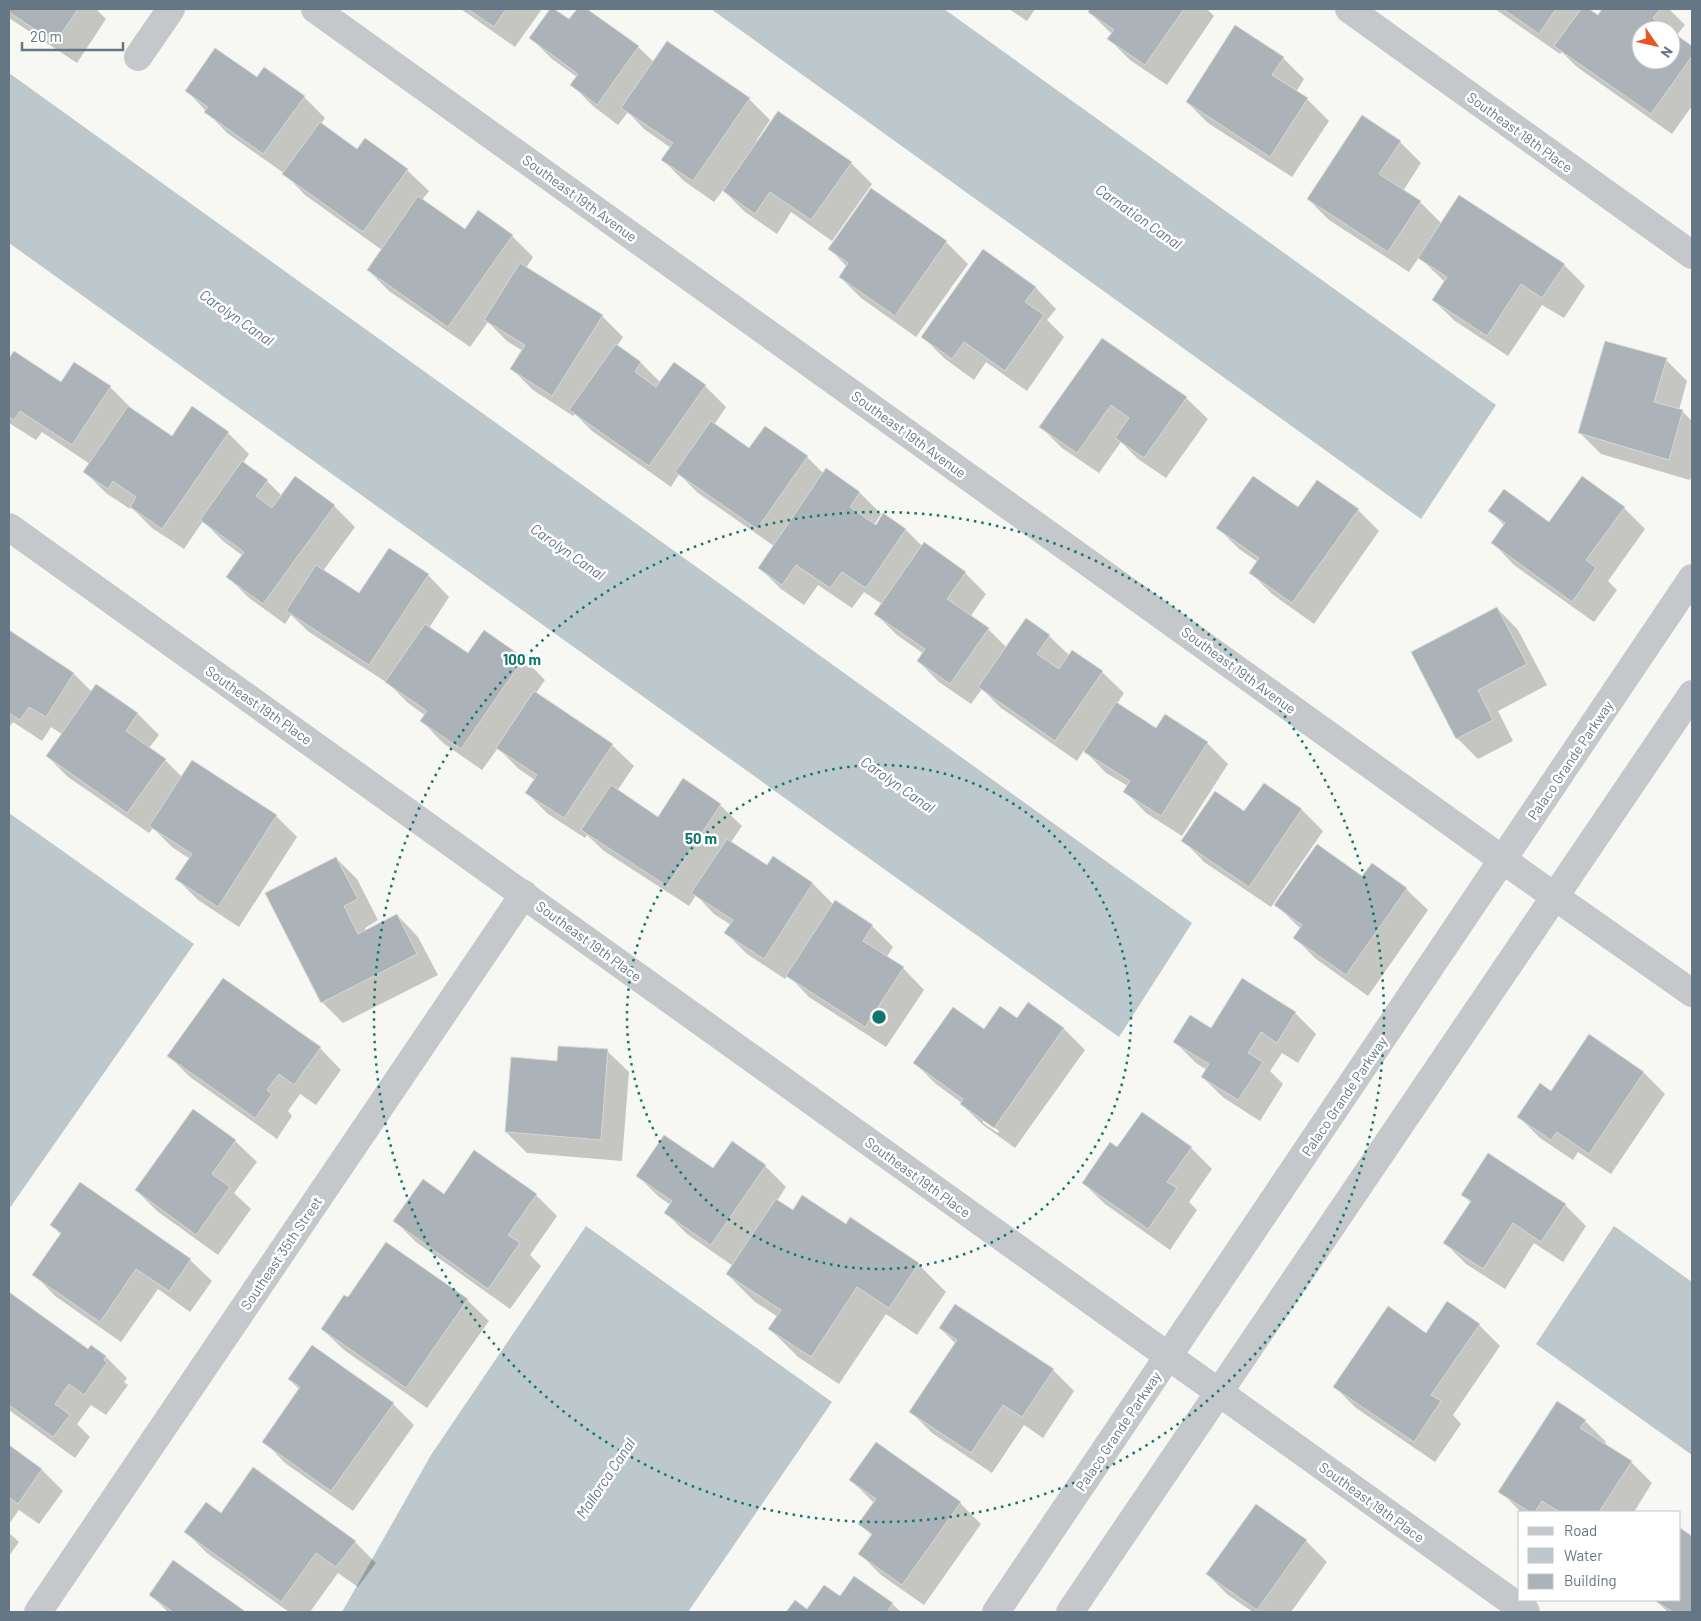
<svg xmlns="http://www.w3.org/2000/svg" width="1701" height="1621" font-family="Barlow,sans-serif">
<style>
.water{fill:#bcc8cc}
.shadow{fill:#0003;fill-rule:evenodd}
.building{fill:#abb3b9;stroke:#d8d8d6}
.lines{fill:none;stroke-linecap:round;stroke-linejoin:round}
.minor{stroke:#c4c8cb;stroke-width:28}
.tertiary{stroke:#c4c8cb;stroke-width:28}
.ring{fill:none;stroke:#0f766e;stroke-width:2.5;stroke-dasharray:2.5 5}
.labels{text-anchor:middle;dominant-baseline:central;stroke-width:5;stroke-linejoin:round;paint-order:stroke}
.street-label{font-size:14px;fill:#657685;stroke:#fff}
.water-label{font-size:15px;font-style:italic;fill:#607782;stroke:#fff}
.centre{fill:#0f766e;stroke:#fff;stroke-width:2.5}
.ring-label{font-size:15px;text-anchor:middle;font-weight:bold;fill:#0f766e;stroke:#fff;stroke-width:5;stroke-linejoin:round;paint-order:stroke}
</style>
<rect width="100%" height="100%" fill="#f7f7f3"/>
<g class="water">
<polygon points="711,9 944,9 1496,405 1421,519"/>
<polygon points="9,73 1192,923 1119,1037 9,243"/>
<polygon points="9,813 194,944 9,1209"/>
<polygon points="586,1226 832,1402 688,1612 342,1612 431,1455"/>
<polygon points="1614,1226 1692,1282 1692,1455 1536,1344"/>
</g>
<g class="shadow">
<polygon points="9,9 96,9 106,19 77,63 9,18"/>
<polygon points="461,9 542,9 515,47"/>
<polygon points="552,9 570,21 578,9 585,9 638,47 654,62 749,99 770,120 756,141 758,143 851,163 872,184 832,241 791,212 777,234 745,212 723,190 714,202 684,181 663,160 671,148 644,129 628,112 618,125 593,106 572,85 577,77 552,59 531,38"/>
<polygon points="1009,9 1035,9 1027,21"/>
<polygon points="1091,9 1207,9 1214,16 1167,85 1130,60 1109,39 1112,34 1089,12"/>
<path d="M1495,9H1587L1598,17L1604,9H1669L1685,25L1676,36L1692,48V106L1672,134L1577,67L1562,52L1560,54ZM1641,30H1671V60H1641Z"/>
<polygon points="1283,58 1304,79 1296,92 1307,99 1329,121 1292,177 1208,123 1187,102"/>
<polygon points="257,79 304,97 325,118 321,124 357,150 366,140 407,170 429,191 422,200 465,231 512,236 533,257 526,268 602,316 623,337 617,346 641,363 661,383 705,386 726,407 714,425 749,450 807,457 824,474 826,470 860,493 881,514 874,525 876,526 884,515 906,530 923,547 965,573 986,594 970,617 988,629 1007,648 1049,636 1070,656 1072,652 1102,672 1124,693 1117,704 1157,729 1207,743 1228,764 1182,836 1146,813 1125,791 1128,786 1106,773 1084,750 1077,761 1001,708 982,689 971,704 939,682 918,661 924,654 897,635 876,614 882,604 864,592 852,608 818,585 804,605 781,589 760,568 774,546 698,493 679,474 671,487 592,431 575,414 573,416 533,390 512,369 523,351 507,341 488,322 470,347 389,291 368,270 382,250 305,195 285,174 227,133 187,91"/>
<polygon points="1400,142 1421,163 1403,191 1420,202 1442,224 1564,265 1585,286 1564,318 1542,305 1508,356 1455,321 1433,300 1445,282 1419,257 1409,272 1329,220 1308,199"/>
<polygon points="871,190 946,242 968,264 916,337 861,298 840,277 847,267 830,249"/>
<polygon points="1035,287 1056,309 1047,320 1064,337 1027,391 986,362 974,380 944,358 923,337"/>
<polygon points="1103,339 1186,398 1208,419 1166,478 1138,459 1121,442 1099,473 1062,448 1041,427"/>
<polygon points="14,353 62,383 110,387 131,408 130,409 172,438 228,433 249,454 243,463 267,481 282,496 334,506 355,527 323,571 360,595 389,550 428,575 449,597 429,628 468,655 484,632 524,659 545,680 536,693 612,745 634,766 617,791 659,818 720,805 742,826 731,842 768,867 774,858 813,884 834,905 872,926 893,947 886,958 903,968 924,990 886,1047 809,997 788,975 785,979 747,954 726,933 731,925 714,914 696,895 689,906 604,851 587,835 585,838 548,814 526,792 535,780 519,769 498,748 482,770 443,743 422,721 426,716 408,703 389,684 309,632 291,615 285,624 249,598 228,577 243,556 223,541 203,521 184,549 152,528 131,507 130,509 106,493 85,472 90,464 42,432 36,440 9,423 9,361"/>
<polygon points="1666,360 1687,381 1679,410 1683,412 1692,421 1692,473 1690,480 1601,454 1580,433"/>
<polygon points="1624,508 1645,529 1608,581 1617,590 1594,622 1514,565 1493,543 1505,526 1490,511 1550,524"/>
<polygon points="1298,509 1358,510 1379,531 1314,624 1272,594 1251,573 1258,562 1239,549 1218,528"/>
<polygon points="1497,608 1518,630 1547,685 1498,711 1513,741 1478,759 1457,738"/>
<polygon points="9,632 74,674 92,692 97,685 138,714 159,735 149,748 165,760 182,777 276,816 297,837 239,927 198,900 177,879 190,859 172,847 153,828 149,833 68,777 47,756 62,734 51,727 42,741 13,722 9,728"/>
<polygon points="1264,784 1302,810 1323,831 1271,907 1204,862 1183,840 1245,813"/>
<polygon points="336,858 357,879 378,920 365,928 366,931 397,915 418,937 438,975 343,1023 322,1002"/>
<polygon points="1372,865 1406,889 1428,910 1368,996 1316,959 1295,938 1301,929 1276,905 1363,878"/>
<path d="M1029,1004L1064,1029L1085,1050L1015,1148L983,1125L961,1104L962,1103L936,1084L915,1063L984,1030L1018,1020ZM983,1119L999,1131L998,1133L983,1123Z"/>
<polygon points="1295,1013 1316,1034 1298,1063 1282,1053 1270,1071 1283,1084 1260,1121 1224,1098 1202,1077 1207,1070 1196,1063 1175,1042"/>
<polygon points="320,1048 341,1070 316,1105 300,1094 288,1111 292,1116 277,1139 190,1077 169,1056"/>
<polygon points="607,1051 629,1072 622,1161 527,1153 506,1132 558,1063"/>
<polygon points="1644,1073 1665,1094 1611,1174 1578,1152 1573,1160 1540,1138 1518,1116"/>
<polygon points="193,1111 235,1141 257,1162 234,1193 251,1209 218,1255 157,1211 136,1190"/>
<polygon points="1191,1148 1212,1169 1189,1202 1197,1210 1170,1250 1105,1204 1083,1183 1118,1149"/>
<polygon points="765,1166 786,1187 777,1201 793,1212 846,1226 918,1264 946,1292 917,1335 886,1314 839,1384 798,1357 770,1329 778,1317 755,1302 727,1274 733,1266 687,1234 666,1213 671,1205 659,1197 638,1176"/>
<polygon points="80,1184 190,1260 212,1281 190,1312 158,1289 121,1342 55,1296 34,1274 61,1235 52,1225"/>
<polygon points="1462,1194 1565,1205 1586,1226 1563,1262 1534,1243 1505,1289 1466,1264 1445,1243 1471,1203"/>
<polygon points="444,1195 536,1195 557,1216 530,1255 541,1266 510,1309 416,1242 395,1221"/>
<polygon points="9,1294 89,1351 106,1357 127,1378 124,1382 128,1385 106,1415 91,1405 77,1424 90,1437 75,1458 9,1410"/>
<polygon points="348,1299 467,1300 489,1321 427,1408 344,1350 322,1329"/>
<polygon points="1479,1325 1500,1346 1453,1415 1461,1424 1435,1462 1356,1408 1335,1387 1427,1335"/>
<polygon points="940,1328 1053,1370 1074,1391 1043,1438 1024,1425 992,1473 932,1433 911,1412 956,1344"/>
<polygon points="289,1379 393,1404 414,1425 353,1511 285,1463 264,1441 300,1390"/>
<polygon points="1585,1421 1606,1442 1604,1445 1631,1462 1652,1483 1634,1512 1521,1512 1500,1491"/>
<polygon points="9,1447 42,1470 63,1491 39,1524 19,1510 9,1524"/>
<polygon points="851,1480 960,1503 981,1524 924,1605 881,1575 860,1554 872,1536 860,1523 874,1503"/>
<polygon points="221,1514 355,1542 376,1563 358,1587 338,1573 310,1612 289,1612 207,1553 186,1532"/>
<polygon points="1680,1529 1692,1537 1692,1612 1668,1612 1655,1600 1680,1600"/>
<polygon points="9,1533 19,1542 9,1556"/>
<polygon points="1306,1541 1327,1562 1291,1612 1253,1612 1228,1595 1207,1574"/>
<polygon points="173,1562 244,1612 168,1612 151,1595"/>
<polygon points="854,1578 892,1604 901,1612 788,1612 795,1602 807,1610 840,1597"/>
</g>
<g class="building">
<polygon points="9,9 78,9 55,43 9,12"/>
<polygon points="468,9 506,9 494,27"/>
<polygon points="550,9 554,9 569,19 577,9 587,9 639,46 597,105 570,85 578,74 529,38"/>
<polygon points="1090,9 1184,9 1145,65 1107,39 1114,30 1088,12"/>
<polygon points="1503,9 1556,9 1539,34"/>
<polygon points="1581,9 1589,9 1598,15 1602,9 1660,9 1653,18 1670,30 1641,30 1641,60 1671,60 1671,31 1692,46 1692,56 1651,114 1554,46"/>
<polygon points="1235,25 1284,57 1272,75 1308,98 1270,157 1186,102"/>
<polygon points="667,41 750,98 693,181 661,160 673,143 621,108"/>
<polygon points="215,48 257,77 264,67 305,96 263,154 204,112 208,107 185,91"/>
<polygon points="778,111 852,162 811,220 770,192 755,214 723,191"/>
<polygon points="1362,115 1401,141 1379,174 1421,201 1388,252 1307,199"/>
<polygon points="320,122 357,149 365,138 408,169 363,232 282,174"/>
<polygon points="871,188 947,241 895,316 839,277 848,263 828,249"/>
<polygon points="1459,195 1565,264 1542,298 1521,284 1487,336 1432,300 1447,277 1418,258"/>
<polygon points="418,196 465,229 478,210 513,235 448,327 367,270"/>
<polygon points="983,249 1036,287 1025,302 1044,315 1005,371 964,342 952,359 921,337"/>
<polygon points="520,263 603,315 552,396 510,369 525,345 484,320"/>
<polygon points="1102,338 1187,397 1144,458 1115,438 1129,418 1111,405 1077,453 1039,427"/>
<polygon points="1605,341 1667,358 1654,402 1683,410 1669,460 1578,433"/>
<polygon points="616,344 641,362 635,372 656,387 674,362 706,385 649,466 569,410"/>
<polygon points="14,351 61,382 74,362 111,386 72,445 20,411 14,420 9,417 9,358"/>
<polygon points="128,406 172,436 192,406 229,432 162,529 130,507 136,497 113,481 108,489 83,472"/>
<polygon points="711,421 749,448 765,426 808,456 757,529 675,472"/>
<polygon points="242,461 268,480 256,496 272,508 295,476 335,505 263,604 226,577 244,552 200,520"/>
<polygon points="826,468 860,492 850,507 876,525 883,513 906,529 866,588 842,572 830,588 796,565 782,585 758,568"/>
<polygon points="1253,476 1298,507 1317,480 1359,509 1292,603 1249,573 1259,558 1216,528"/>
<polygon points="1582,476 1625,507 1586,560 1596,568 1572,602 1491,543 1505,523 1488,511 1504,489 1549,522"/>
<polygon points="924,542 966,572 947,599 989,628 950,684 917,661 925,649 874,614"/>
<polygon points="389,548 429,574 369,665 286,611 316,565 359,593"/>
<polygon points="1497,607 1527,664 1478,690 1493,720 1456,739 1411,652"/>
<polygon points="1026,618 1050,635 1037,654 1059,669 1072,650 1103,671 1055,741 978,687"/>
<polygon points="425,624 468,653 484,630 524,658 461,749 420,721 427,711 385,682"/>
<polygon points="9,630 74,673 46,717 29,707 20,720 9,713"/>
<polygon points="96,684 138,713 126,731 166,759 127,813 46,756"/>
<polygon points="534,691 613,744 564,818 525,793 537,775 496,748"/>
<polygon points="1116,702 1156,728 1165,714 1208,742 1161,816 1123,792 1130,781 1084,752"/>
<polygon points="192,760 277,815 218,907 175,879 192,854 149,826"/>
<polygon points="683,778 721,804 667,886 581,830 611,785 658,817"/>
<polygon points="1264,783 1302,809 1249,887 1181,841 1215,791 1244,811"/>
<polygon points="727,839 767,865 773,856 813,883 764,959 724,933 733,920 691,893"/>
<polygon points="1317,844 1362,876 1372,863 1407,888 1346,975 1293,938 1302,925 1274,905"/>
<polygon points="336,857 358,899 344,906 358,934 397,914 417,954 321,1003 265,893"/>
<polygon points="835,900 873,925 863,941 904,967 865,1027 786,976"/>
<polygon points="223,978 321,1047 294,1085 279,1074 267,1090 272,1094 255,1118 167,1056"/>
<polygon points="1242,978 1296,1012 1277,1043 1261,1032 1248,1053 1263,1062 1238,1100 1201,1077 1209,1064 1173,1042 1190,1015 1211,1028"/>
<polygon points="1028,1002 1064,1028 994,1128 960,1104 963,1099 913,1063 953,1007 984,1029 1000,1006 1017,1018"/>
<polygon points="1589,1034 1644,1072 1589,1154 1557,1132 1551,1140 1517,1117 1540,1083 1551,1091"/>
<polygon points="558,1046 608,1049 601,1140 505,1132 511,1057 557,1061"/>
<polygon points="193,1109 236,1140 212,1174 230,1187 196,1235 135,1190"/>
<polygon points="1142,1112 1192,1147 1167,1182 1177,1188 1148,1229 1082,1183 1110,1142 1117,1147"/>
<polygon points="664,1135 713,1168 732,1141 766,1165 711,1245 664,1213 672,1201 636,1176"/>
<polygon points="474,1150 537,1194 508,1235 520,1243 488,1289 393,1221 423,1179 444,1194"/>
<polygon points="1488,1153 1566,1204 1541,1242 1513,1223 1483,1269 1443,1243 1471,1201 1461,1195"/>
<polygon points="80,1182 191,1259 169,1291 136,1269 100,1322 32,1275 61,1233 50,1225"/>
<polygon points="802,1195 846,1224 850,1217 919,1263 889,1308 857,1287 811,1357 768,1329 781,1310 726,1274 776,1199 793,1210"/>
<polygon points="386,1242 468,1299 406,1388 321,1329 344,1295 348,1297"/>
<polygon points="9,1292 88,1349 91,1345 106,1356 104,1360 107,1363 84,1395 69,1384 55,1404 70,1415 53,1437 9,1405"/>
<polygon points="1447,1301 1480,1324 1431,1395 1441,1401 1414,1442 1333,1387 1388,1306 1426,1333"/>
<polygon points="955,1304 1054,1369 1022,1417 1003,1405 971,1453 909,1412 957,1340 939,1328"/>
<polygon points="312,1345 394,1403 331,1491 262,1442 300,1387 288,1379"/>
<polygon points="1557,1401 1586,1420 1580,1428 1632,1461 1599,1512 1560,1512 1542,1501 1535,1512 1530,1512 1498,1492"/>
<polygon points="876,1442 961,1502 902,1585 858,1554 872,1534 858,1524 876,1499 849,1480"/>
<polygon points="9,1445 42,1469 18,1504 9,1497"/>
<polygon points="253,1467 356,1541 336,1567 316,1553 281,1602 184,1532 206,1502 221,1513"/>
<polygon points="1256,1504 1307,1540 1257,1610 1206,1574"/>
<polygon points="1680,1528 1692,1536 1692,1612 1673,1612 1654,1600 1680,1600"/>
<polygon points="173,1560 246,1612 173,1612 149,1595"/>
<polygon points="854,1576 893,1603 887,1612 786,1612 795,1600 807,1609 824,1585 840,1596"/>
</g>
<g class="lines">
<g class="minor">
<polyline points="315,9 1503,860 1692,993"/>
<polyline points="1349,9 1692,255"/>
<polyline points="138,57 171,9"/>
<polyline points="9,527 1526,1612"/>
<polyline points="38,1612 524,894"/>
</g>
<g class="tertiary">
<polyline points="996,1612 1692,578"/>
<polyline points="1070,1612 1692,694"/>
</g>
</g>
<g class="ring">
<circle cx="879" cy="1017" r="252"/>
<circle cx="879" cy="1017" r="505"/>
</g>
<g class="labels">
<g class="street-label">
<text transform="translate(1520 132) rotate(36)">Southeast 18th Place</text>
<text transform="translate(580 198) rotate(36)">Southeast 19th Avenue</text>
<text transform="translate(909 434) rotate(36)">Southeast 19th Avenue</text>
<text transform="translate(1239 670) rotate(36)">Southeast 19th Avenue</text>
<text transform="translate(259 705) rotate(35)">Southeast 19th Place</text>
<text transform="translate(1570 760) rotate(-56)">Palaco Grande Parkway</text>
<text transform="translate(589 941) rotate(36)">Southeast 19th Place</text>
<text transform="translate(1344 1096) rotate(-56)">Palaco Grande Parkway</text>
<text transform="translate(918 1177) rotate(36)">Southeast 19th Place</text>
<text transform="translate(281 1253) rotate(-56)">Southeast 35th Street</text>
<text transform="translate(1118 1431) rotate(-56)">Palaco Grande Parkway</text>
<text transform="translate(1372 1502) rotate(36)">Southeast 19th Place</text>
</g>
<g class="water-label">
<text transform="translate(1139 216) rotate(35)">Carnation Canal</text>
<text transform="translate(237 317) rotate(35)">Carolyn Canal</text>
<text transform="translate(568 551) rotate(35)">Carolyn Canal</text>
<text transform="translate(898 784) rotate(35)">Carolyn Canal</text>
<text transform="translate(605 1478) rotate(-56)">Mallorca Canal</text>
</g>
</g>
<circle cx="879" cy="1017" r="8" class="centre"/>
<g class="ring-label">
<text x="522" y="665">100 m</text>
<text x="701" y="844">50 m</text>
</g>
<rect width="1701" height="1621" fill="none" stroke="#657685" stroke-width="20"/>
<rect x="1518" y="1511" width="162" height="90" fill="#ffffff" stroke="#c1c8ce"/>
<rect x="1528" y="1527" width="25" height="8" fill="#c4c8cb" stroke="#c1c8ce"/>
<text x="1564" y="1536" font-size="15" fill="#657685">Road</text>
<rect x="1528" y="1548" width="25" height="15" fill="#bcc8cc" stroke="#c1c8ce"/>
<text x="1564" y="1561" font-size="15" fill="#657685">Water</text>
<rect x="1528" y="1574" width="25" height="15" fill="#abb3b9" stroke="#c1c8ce"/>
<text x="1564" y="1586" font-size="15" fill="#657685">Building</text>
<g transform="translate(1656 45) rotate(124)"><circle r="24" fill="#ffffff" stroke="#c1c8ce"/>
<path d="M0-4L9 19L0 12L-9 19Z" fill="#e85622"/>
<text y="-8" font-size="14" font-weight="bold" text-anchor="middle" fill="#657685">N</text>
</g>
<path d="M22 42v8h101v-8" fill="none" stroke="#657685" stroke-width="2.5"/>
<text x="30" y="42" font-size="15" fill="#657685" stroke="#ffffff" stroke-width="4" paint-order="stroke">20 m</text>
</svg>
